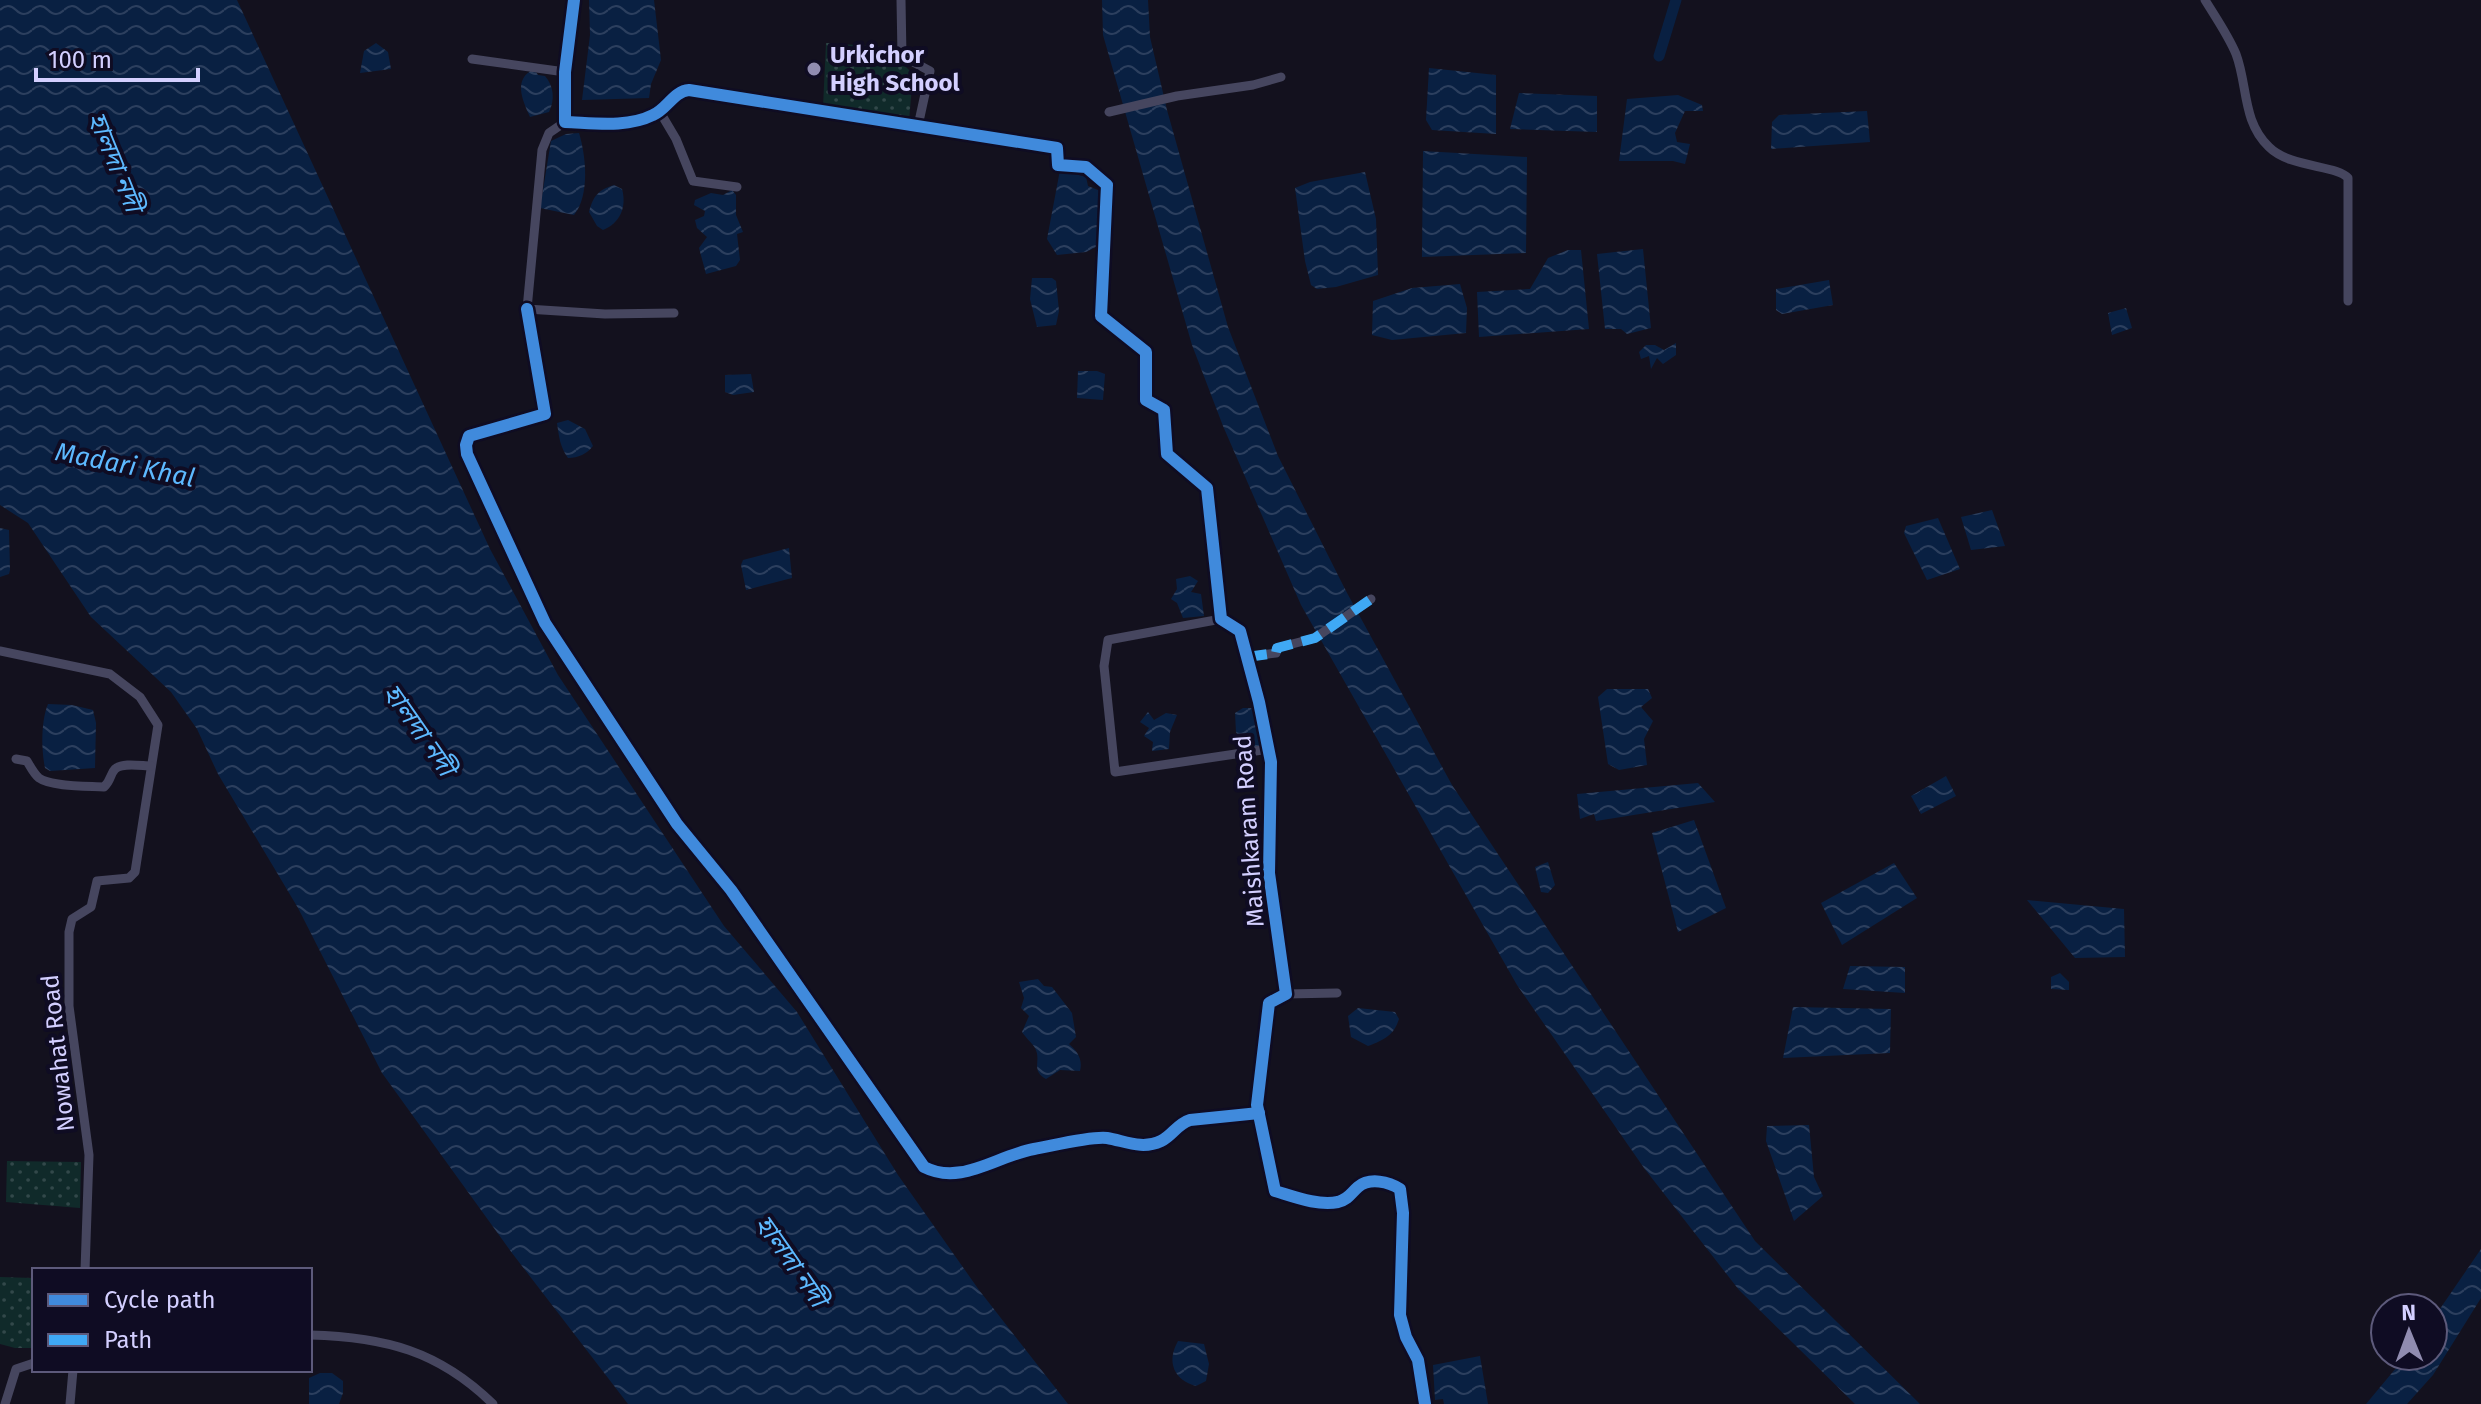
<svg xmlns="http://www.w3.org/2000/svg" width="2481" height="1404" font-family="'Fira Sans','Noto Sans Bengali',sans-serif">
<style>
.park{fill:url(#park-dots)}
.water{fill:url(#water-waves)}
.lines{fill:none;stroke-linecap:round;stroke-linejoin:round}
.canal{stroke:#092042;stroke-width:11}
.street{stroke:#46465f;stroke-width:9}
.quiet{stroke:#3fa9f5;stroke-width:10;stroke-dasharray:20 10;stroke-linecap:butt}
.cycleway-casing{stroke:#0f0c23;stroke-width:17}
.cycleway{stroke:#408adc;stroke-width:12}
.poi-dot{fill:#908cb0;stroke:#0f0c23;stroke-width:3}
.labels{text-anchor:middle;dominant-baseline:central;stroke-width:8;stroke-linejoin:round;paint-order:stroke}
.poi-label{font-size:24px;font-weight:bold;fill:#d3cfff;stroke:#0f0c23;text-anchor:start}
.street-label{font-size:24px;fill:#d3cfff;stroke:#0f0c23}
.water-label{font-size:26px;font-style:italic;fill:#5db9ff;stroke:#0f0c23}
</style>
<defs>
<pattern id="park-dots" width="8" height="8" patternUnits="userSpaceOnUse" patternTransform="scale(2)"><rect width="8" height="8" fill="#102a2a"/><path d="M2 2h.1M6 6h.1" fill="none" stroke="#32484a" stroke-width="1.8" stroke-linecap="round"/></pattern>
<pattern id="water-waves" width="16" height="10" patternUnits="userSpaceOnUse" patternTransform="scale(2)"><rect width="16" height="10" fill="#092042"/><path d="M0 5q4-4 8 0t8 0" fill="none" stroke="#2c3f5e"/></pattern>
</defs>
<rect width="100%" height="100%" fill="#13111e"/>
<g class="park">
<polygon points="826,43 886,47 913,74 909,121 823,107"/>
<polygon points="7,1161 81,1162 80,1208 6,1202"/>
<polygon points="0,1277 34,1278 34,1348 15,1348 0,1344"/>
</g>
<g class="water">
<polygon points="0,0 237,0 490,549 558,675 724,926 797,1012 898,1175 979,1290 1068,1404 628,1404 512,1253 382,1073 298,908 218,774 197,729 171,692 91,617 28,523 0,505"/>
<polygon points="589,0 654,0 661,60 651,84 649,98 582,100 590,35"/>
<polygon points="1102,0 1148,0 1150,37 1167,110 1228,327 1278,456 1346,591 1452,785 1755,1241 1920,1404 1855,1404 1739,1290 1644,1168 1517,985 1301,605 1223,426 1192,345 1103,35"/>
<polygon points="376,43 388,52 391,69 360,73 364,51"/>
<polygon points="1429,68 1496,75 1496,134 1432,130 1426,120"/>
<path d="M534,69L538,75L545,76C554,86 555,100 549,112L530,117C522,99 513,79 534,69Z"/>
<polygon points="1519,93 1597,96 1597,132 1510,129"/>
<polygon points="1678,95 1702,105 1703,111 1685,111 1675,133 1677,142 1690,144 1685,164 1673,161 1619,161 1627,99"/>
<polygon points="1867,111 1870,142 1771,149 1772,122 1779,115"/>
<path d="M579,133C586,156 590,195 574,215L540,208L551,141L566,134Z"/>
<polygon points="1423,151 1527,157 1526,253 1422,257"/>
<polygon points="1060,170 1086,177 1088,186 1103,192 1102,244 1086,252 1057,255 1047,239"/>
<polygon points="1365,172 1376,219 1378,275 1336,287 1317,289 1311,285 1305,261 1295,188 1310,182"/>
<path d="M614,185L622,189C627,207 620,223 603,230L597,226L589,212C593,196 598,190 614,185Z"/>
<polygon points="732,190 736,195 736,215 743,232 737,234 740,260 736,266 706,274 699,248 707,237 697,228 695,220 704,216 705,211 694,205 695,200 711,193 723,195"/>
<polygon points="1643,249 1651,328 1627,334 1621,329 1605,329 1597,254"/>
<polygon points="1568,250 1581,250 1589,329 1479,337 1477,292 1530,289 1548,258"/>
<polygon points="1032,278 1052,278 1056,281 1059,311 1056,325 1037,327 1030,299"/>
<polygon points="1829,280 1833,305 1782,314 1776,310 1776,289"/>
<polygon points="1460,284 1467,308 1466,333 1392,340 1372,335 1373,301 1412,288"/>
<polygon points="2126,308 2132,328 2112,335 2108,313"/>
<polygon points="1676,343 1676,355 1663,364 1657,358 1651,369 1649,356 1641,359 1639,352 1646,345 1655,345 1664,350"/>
<polygon points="1078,371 1097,371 1105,374 1103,400 1077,398"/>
<polygon points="751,374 754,392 733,395 725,392 725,375"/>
<path d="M568,420L585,429L593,446C587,454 578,458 568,458C560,447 559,437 557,423Z"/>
<polygon points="1992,510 2005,546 1971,550 1961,517"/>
<polygon points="1938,518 1960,569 1927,580 1904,533 1906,526"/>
<polygon points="0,528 9,530 10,570 9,574 0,577"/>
<polygon points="789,548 792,578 746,590 741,565 743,560"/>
<polygon points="1190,576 1198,581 1191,592 1201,594 1204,616 1183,618 1177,603 1171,599 1177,589 1176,579"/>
<polygon points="1607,689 1648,689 1652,698 1641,707 1653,721 1644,739 1647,765 1619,770 1608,764 1598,697"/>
<path d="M48,704L72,705L93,710L96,723L95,768L50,771L45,768C41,749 41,721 48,704Z"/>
<polygon points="1243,708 1251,708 1257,712 1260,746 1245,749 1236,732 1235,713"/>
<polygon points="1148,712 1154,720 1166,713 1177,715 1170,732 1169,749 1152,751 1153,742 1144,736 1149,728 1140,722"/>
<polygon points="1946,776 1956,796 1921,814 1911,796"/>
<polygon points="1698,783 1715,802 1596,821 1594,814 1580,819 1577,794"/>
<polygon points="1694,820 1726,908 1678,932 1652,833"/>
<polygon points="1548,862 1555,885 1548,893 1541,892 1535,867"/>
<polygon points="1894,863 1917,898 1842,945 1821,903"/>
<polygon points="2027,900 2124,909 2125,957 2075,958"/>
<polygon points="1850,966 1905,967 1905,993 1843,989"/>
<polygon points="2060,973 2069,982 2069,990 2051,989 2051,977"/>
<path d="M1038,979L1044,986L1052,987L1072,1013L1076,1037L1069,1044C1077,1051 1083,1059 1080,1071L1060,1070L1046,1079C1030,1070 1042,1061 1035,1048C1032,1043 1026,1038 1022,1032L1029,1016L1021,1008L1024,998L1019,982Z"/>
<polygon points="1793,1007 1891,1009 1890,1053 1783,1058"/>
<path d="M1358,1008L1395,1012L1399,1019C1394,1035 1384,1040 1368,1046L1351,1037L1348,1016Z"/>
<polygon points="1809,1125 1814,1177 1823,1196 1794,1221 1766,1141 1767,1126"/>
<polygon points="2481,1249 2481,1298 2433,1375 2407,1404 2366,1404 2406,1356 2433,1356 2433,1319"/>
<path d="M1178,1341L1204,1344L1209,1364L1206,1381L1196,1386C1174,1380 1166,1362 1178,1341Z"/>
<polygon points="1480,1356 1488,1404 1444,1404 1443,1399 1435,1400 1433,1365"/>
<polygon points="320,1373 332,1373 343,1381 343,1393 339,1404 309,1404 309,1378"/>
</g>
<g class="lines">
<polyline class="canal" points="1659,56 1676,0"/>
<g class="street">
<path d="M574,0L565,72V122C594,123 627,128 653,115C667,109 674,91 689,90L1057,148L1058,165L1086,167L1107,185L1101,316L1146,352V400L1164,410L1167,454L1207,488L1221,619L1240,631L1259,702L1271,762L1269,873L1286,994L1269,1003L1257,1105L1275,1191C1295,1197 1318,1206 1338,1202C1349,1199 1351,1193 1358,1187C1370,1177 1389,1182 1400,1189L1403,1213L1400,1315L1406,1337L1418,1360L1425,1404"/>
<polyline points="901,0 902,56 930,71 918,126"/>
<path d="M2205,0C2216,18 2228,35 2236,54C2248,86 2242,121 2269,147C2290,168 2337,165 2348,178V301"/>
<polyline points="472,59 565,72"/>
<polyline points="660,112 676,139 693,181 737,187"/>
<polyline points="1109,112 1177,96 1253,85 1281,77"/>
<polyline points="565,122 549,133 542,150 527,309 605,314 674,313"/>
<path d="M527,309L545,414L469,436L466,445L467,454L545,623L677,824L731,890L924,1167C961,1186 996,1156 1034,1149C1052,1146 1090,1136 1107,1138C1125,1141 1142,1150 1161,1141C1172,1136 1177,1124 1190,1120L1259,1113"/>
<polyline points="1221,619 1108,640 1104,666 1115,772 1269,749"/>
<polyline points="0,651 110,674 140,697 158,725 135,872 129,878 97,881 91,907 72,919 69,932 69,1006 89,1155 85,1270"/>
<polyline points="1247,657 1276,653 1277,648 1315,638 1371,599"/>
<path d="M16,759L27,761C30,766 34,774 39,778C51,787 89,786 104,787C111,781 110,774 115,769C122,762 142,766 151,766"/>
<polyline points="1286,994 1337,993"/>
<path d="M310,1335C385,1337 439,1351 493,1404"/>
<polyline points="5,1404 16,1369 34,1363"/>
<polyline points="70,1404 73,1370"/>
</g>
<polyline class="quiet" points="1247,657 1276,653 1277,648 1315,638 1371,599"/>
<defs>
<g id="cycleway">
<path d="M574,0L565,72V122C594,123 627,128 653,115C667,109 674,91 689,90L1057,148L1058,165L1086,167L1107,185L1101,316L1146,352V400L1164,410L1167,454L1207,488L1221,619L1240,631L1259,702L1271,762L1269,873L1286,994L1269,1003L1257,1105L1275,1191C1295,1197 1318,1206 1338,1202C1349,1199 1351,1193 1358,1187C1370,1177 1389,1182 1400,1189L1403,1213L1400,1315L1406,1337L1418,1360L1425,1404"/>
<path d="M527,309L545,414L469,436L466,445L467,454L545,623L677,824L731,890L924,1167C961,1186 996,1156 1034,1149C1052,1146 1090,1136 1107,1138C1125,1141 1142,1150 1161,1141C1172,1136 1177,1124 1190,1120L1259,1113"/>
</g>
</defs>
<use href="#cycleway" class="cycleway-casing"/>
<use href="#cycleway" class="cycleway"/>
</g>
<circle class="poi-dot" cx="814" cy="69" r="8"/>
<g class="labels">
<g class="poi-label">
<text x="830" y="55">Urkichor<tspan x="830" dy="28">High School</tspan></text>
</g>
<g class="street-label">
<text transform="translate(1249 831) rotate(-94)">Maishkaram Road</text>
<text transform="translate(58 1053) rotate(-96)">Nowahat Road</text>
</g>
<g class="water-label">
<text transform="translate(115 162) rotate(68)">হালদা নদী</text>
<text transform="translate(125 465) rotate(11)">Madari Khal</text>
<text transform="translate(419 730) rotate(55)">হালদা নদী</text>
<text transform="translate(791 1261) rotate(55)">হালদা নদী</text>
</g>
</g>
<rect x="32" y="1268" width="280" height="104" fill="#0f0c23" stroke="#5d5a7b" stroke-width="2"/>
<rect x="48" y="1294" width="40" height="12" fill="#408adc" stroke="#5d5a7b" stroke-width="2"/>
<text x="104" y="1308" font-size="24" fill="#d3cfff">Cycle path</text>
<rect x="48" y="1334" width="40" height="12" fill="#3fa9f5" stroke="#5d5a7b" stroke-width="2"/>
<text x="104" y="1348" font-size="24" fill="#d3cfff">Path</text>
<g transform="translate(2409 1332) rotate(359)"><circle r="38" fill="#0f0c23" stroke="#5d5a7b" stroke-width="2"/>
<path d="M0-6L14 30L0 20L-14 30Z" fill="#908cb0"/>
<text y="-12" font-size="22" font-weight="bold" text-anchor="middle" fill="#d3cfff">N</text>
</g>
<path d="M36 68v12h162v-12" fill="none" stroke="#d3cfff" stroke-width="4"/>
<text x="48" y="68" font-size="24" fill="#d3cfff" stroke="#0f0c23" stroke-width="6" paint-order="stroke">100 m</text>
</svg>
